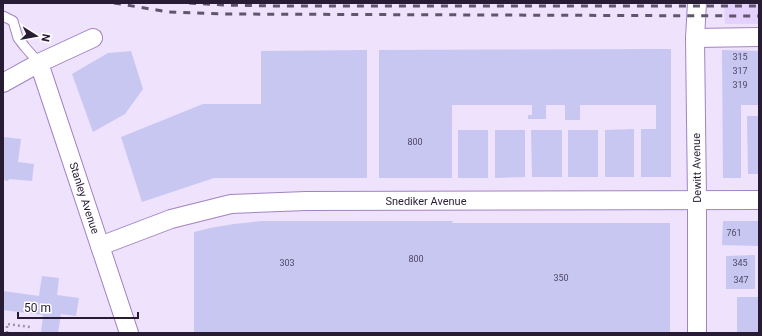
<svg xmlns="http://www.w3.org/2000/svg" width="762" height="336" font-family="Roboto,sans-serif">
<style>
.built{fill:#e5d1fd}
.building{fill:#c8c7f2}
.lines{fill:none;stroke-linecap:round;stroke-linejoin:round}
.service-casing{stroke:#a283c2;stroke-width:11}
.minor-casing{stroke:#a283c2;stroke-width:20}
.path{stroke:#9f93ad;stroke-width:2.5;stroke-dasharray:2 3;stroke-linecap:butt}
.service{stroke:#fff;stroke-width:9}
.minor{stroke:#fff;stroke-width:18}
.rail{stroke:#61556d;stroke-width:3;stroke-dasharray:7 7;stroke-linecap:butt}
.labels{text-anchor:middle;dominant-baseline:central;stroke-width:4;stroke-linejoin:round;paint-order:stroke}
.number-label{font-size:9px;fill:#504764}
.street-label{font-size:11px;fill:#281c34;stroke:#fff}
</style>
<rect width="100%" height="100%" fill="#eee2fd"/>
<polygon class="built" points="724,3 759,3 759,24 725,24"/>
<g class="building">
<polygon points="671,49 671,177 641,177 641,129 656,129 656,105 580,105 580,120 565,120 565,105 546,105 546,119 528,119 528,115 532,115 532,105 452,105 452,178 379,178 379,50"/>
<polygon points="367,50 367,178 214,178 142,202 121,137 203,104 261,104 261,51"/>
<polygon points="722,50 758,51 759,105 741,105 741,178 723,178"/>
<polygon points="131,51 143,89 125,114 93,132 72,74 108,53"/>
<polygon points="747,116 759,116 759,174 748,174"/>
<polygon points="634,129 634,177 605,177 605,130"/>
<rect x="458" y="130" width="30" height="48"/>
<polygon points="495,130 525,130 525,177 495,178"/>
<polygon points="531,130 562,130 562,177 532,177"/>
<rect x="568" y="130" width="30" height="47"/>
<polygon points="4,137 21,139 18,162 34,164 32,181 9,179 8,181 3,180"/>
<polygon points="262,221 453,221 452,223 670,223 670,333 194,333 194,232 210,228 234,224"/>
<polygon points="723,221 759,221 759,246 722,245"/>
<polygon points="755,255 755,289 726,289 726,256"/>
<polygon points="42,276 59,278 57,295 79,298 76,316 61,314 58,333 41,333 43,315 3,310 3,291 39,296"/>
<rect x="737" y="297" width="22" height="36"/>
</g>
<g class="lines">
<defs>
<polyline id="service" points="3,16 13,21 18,38 25,47 39,63"/>
<g id="minor">
<polyline points="695,38 759,37"/>
<polyline points="39,63 129,333"/>
<polyline points="3,83 39,63 93,38"/>
<polyline points="100,246 171,219 231,204 306,201 759,200"/>
<polyline points="697,333 697,200 695,38 697,3"/>
</g>
</defs>
<use href="#service" class="service-casing"/>
<use href="#minor" class="minor-casing"/>
<polyline class="path" points="7,333 7,324 30,327"/>
<use href="#service" class="service"/>
<use href="#minor" class="minor"/>
<g class="rail">
<polyline points="114,3 169,12 224,14 759,16"/>
<polyline points="189,3 224,5 277,6 759,6"/>
</g>
</g>
<g class="labels">
<g class="number-label">
<text x="740" y="57">315</text>
<text x="740" y="71">317</text>
<text x="740" y="85">319</text>
<text x="415" y="142">800</text>
<text x="734" y="233">761</text>
<text x="416" y="259">800</text>
<text x="287" y="263">303</text>
<text x="740" y="263">345</text>
<text x="561" y="278">350</text>
<text x="741" y="280">347</text>
</g>
<g class="street-label">
<text transform="translate(697 168) rotate(-91)">Dewitt Avenue</text>
<text transform="translate(84 198) rotate(72)">Stanley Avenue</text>
<text x="426" y="201">Snediker Avenue</text>
</g>
</g>
<rect width="762" height="336" fill="none" stroke="#281c34" stroke-width="8"/>
<g transform="translate(36 36) rotate(101)" stroke="#ffffff" stroke-width="3" paint-order="stroke">
<path d="M0-3L7 15L0 10L-7 15Z" fill="#281c34"/>
<text y="-6" font-size="11" font-weight="bold" text-anchor="middle" fill="#281c34">N</text>
</g>
<path d="M18 312v6h120v-6" fill="none" stroke="#281c34" stroke-width="2"/>
<text x="24" y="312" font-size="12" fill="#281c34" stroke="#ffffff" stroke-width="3" paint-order="stroke">50 m</text>
</svg>
